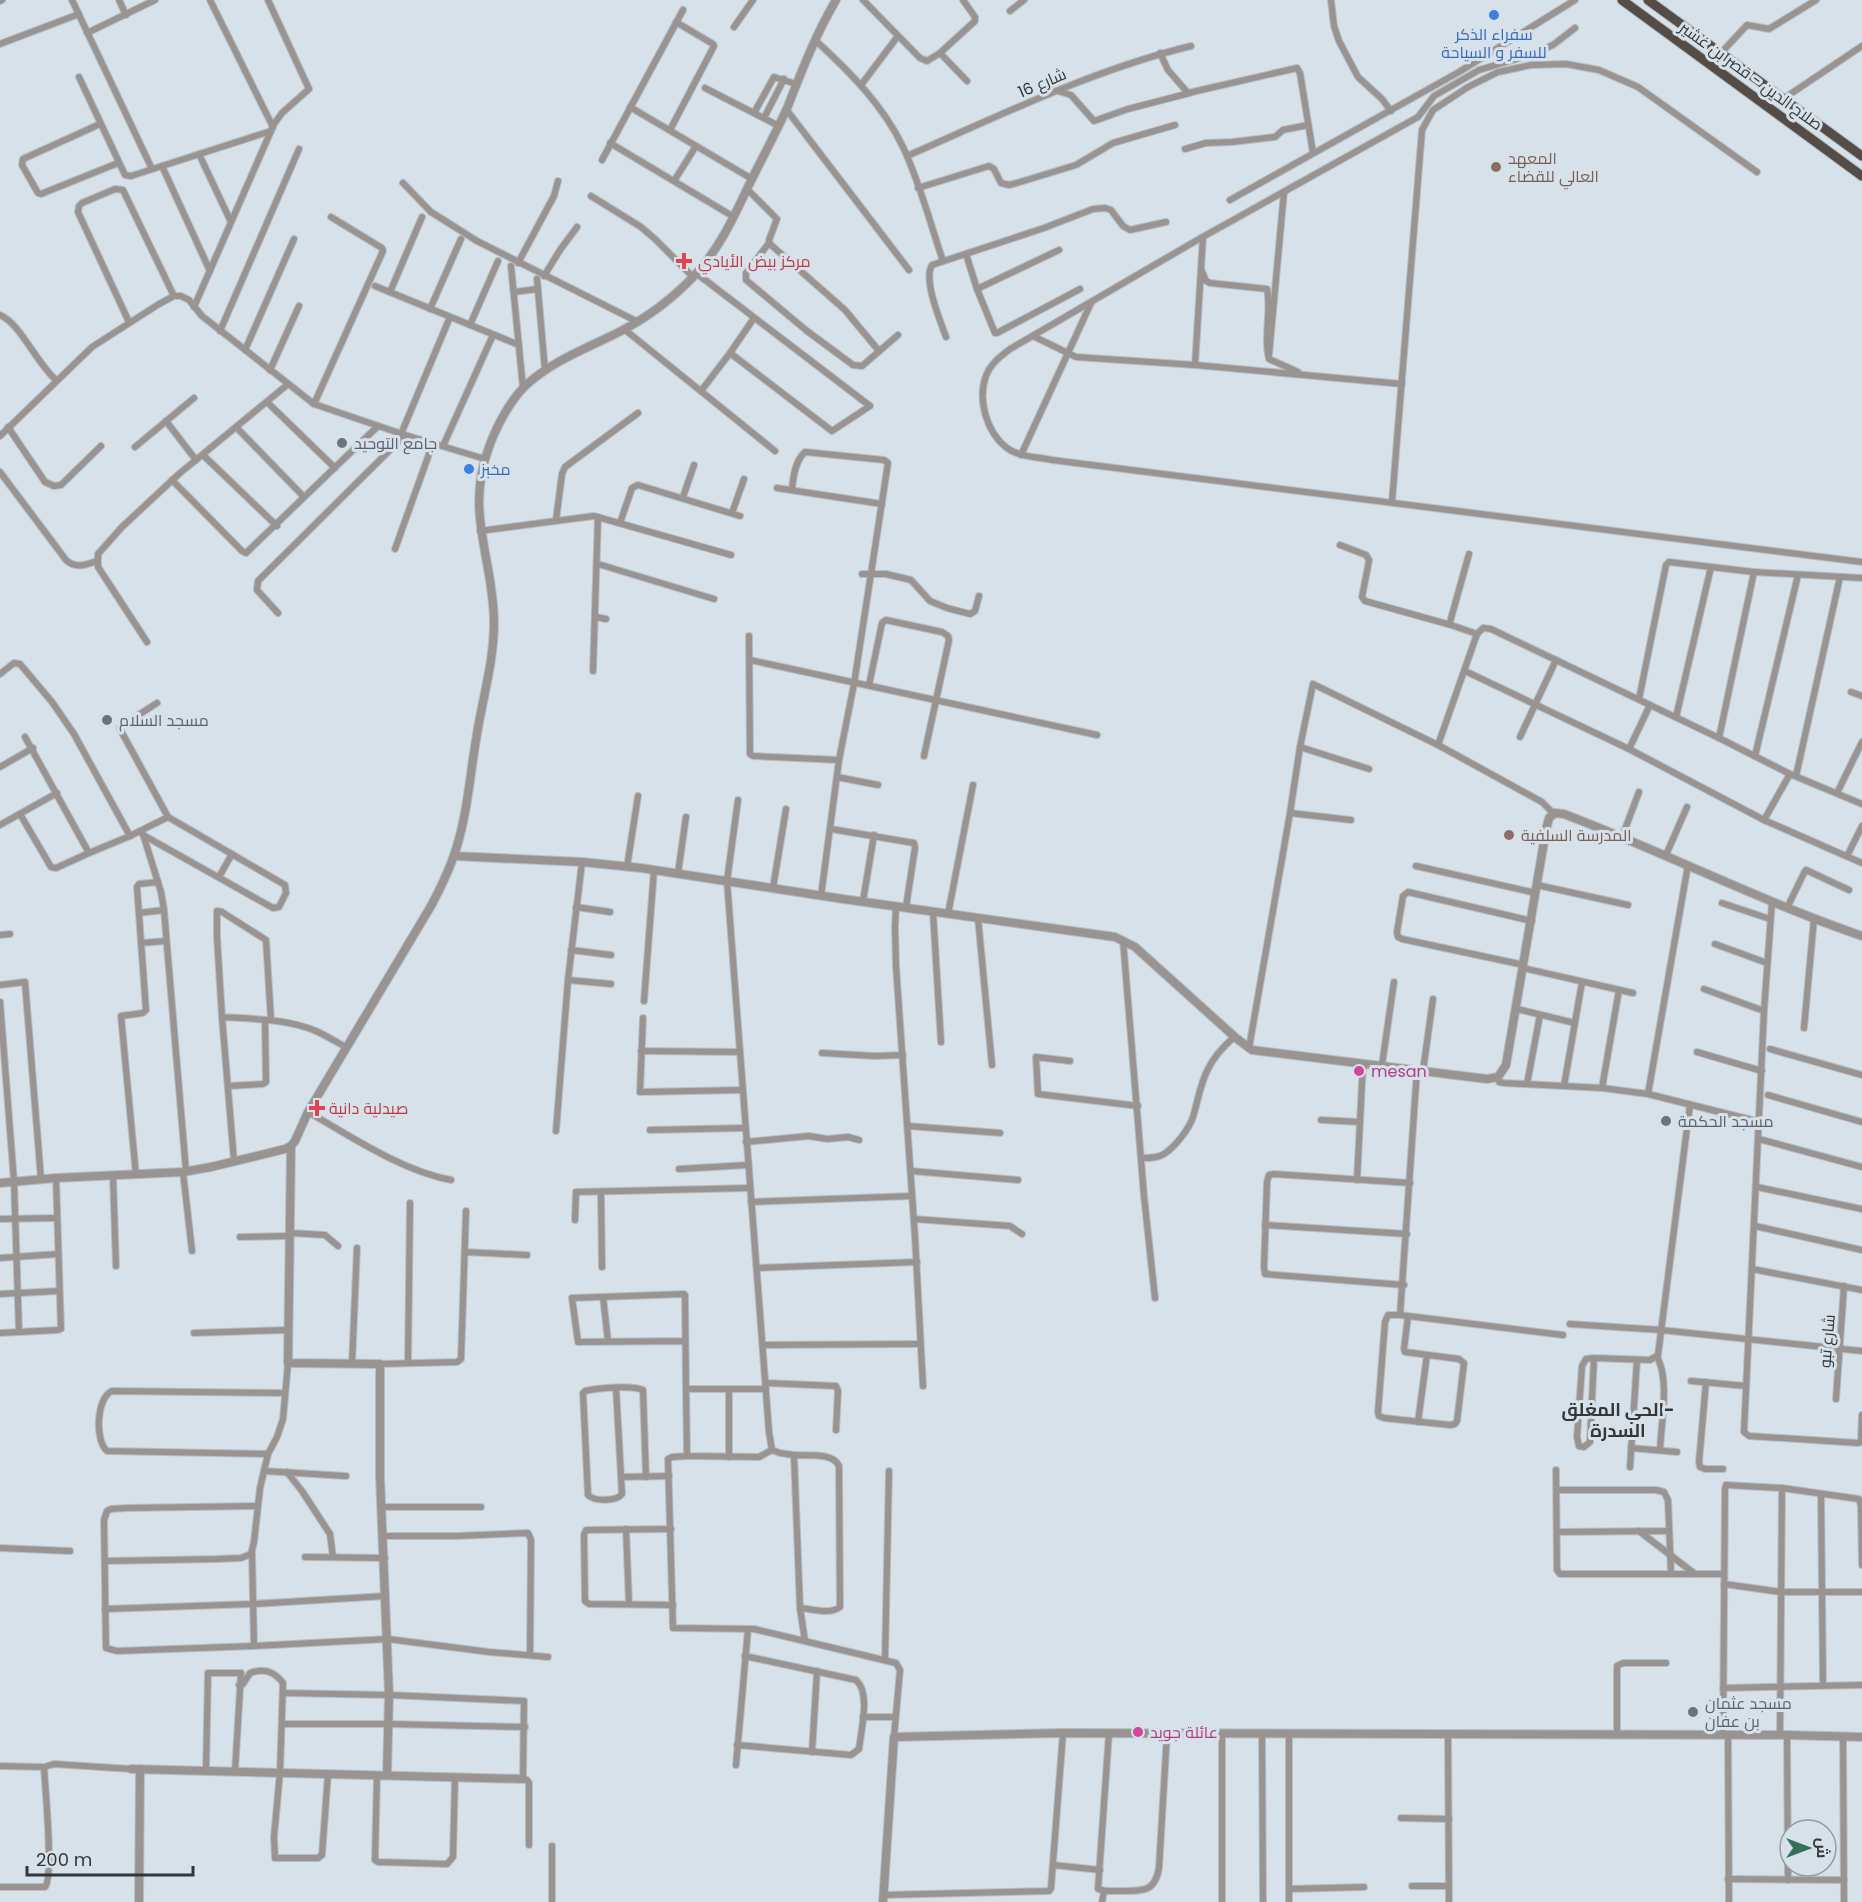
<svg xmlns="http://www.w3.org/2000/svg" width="1862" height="1902" font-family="Poppins,Cairo,sans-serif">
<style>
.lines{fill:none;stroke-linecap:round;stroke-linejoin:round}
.minor-casing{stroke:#b6bfc6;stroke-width:8}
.tertiary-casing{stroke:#b6bfc6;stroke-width:10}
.trunk-casing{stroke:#b6bfc6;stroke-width:11}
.minor{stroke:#999492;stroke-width:6}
.tertiary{stroke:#999492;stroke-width:8}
.trunk{stroke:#554c48;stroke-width:9}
.shop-dot{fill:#3f7fe0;stroke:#d7e1e9;stroke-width:2}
.education-dot{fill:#8d6e63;stroke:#d7e1e9;stroke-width:2}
.health-dot{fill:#e0444e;stroke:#d7e1e9;stroke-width:2}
.worship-dot{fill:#6b7280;stroke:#d7e1e9;stroke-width:2}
.hotel-dot{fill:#d1479c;stroke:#d7e1e9;stroke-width:2}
.labels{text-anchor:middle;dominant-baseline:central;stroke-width:6;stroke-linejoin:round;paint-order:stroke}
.shop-label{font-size:16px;fill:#366cbe;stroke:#d7e1e9}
.street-label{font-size:16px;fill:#33373a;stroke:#d7e1e9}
.education-label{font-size:16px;fill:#785e54;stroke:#d7e1e9;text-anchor:start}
.health-label{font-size:16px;fill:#be3a42;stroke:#d7e1e9;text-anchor:start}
.worship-label{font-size:16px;fill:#5b616d;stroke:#d7e1e9;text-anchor:start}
.hotel-label{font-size:16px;fill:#b23c85;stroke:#d7e1e9;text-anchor:start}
.neighbourhood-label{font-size:18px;font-weight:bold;fill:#33373a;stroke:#d7e1e9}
</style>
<rect width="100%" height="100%" fill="#d7e1e9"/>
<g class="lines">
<defs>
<g id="minor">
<polyline points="72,0 152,169"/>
<polyline points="119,0 126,15"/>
<polyline points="210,0 273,127"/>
<polyline points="863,0 920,58 927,61 940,53 967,81"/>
<polyline points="1331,0 1334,26 1339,41 1358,77 1382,99 1391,111"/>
<polyline points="0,1 2,0"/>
<polyline points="1010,11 1024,0"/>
<polyline points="734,27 753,0"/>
<path d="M1575,28L1553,45L1530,55L1479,70L1434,96L1418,117L1199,239L1010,349C1000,357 990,364 986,376C977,400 987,433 1007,448C1019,457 1038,457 1052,460L1862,562"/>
<polyline points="87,33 155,0"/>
<path d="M815,40C849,71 883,105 903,147C920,183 930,223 943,261"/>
<polyline points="0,44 79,14"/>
<polyline points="940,53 975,21 975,17 963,0"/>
<polyline points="1160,53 1168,70 1188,93 1297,68 1300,73 1313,153"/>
<polyline points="1720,54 1747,25 1769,29 1816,0"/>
<polyline points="79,77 125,175 131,176 271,131"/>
<polyline points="861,85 898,36"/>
<polyline points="705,88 777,125"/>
<polyline points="1058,91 1071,95 1094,121 1128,109 1190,93"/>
<polyline points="1783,99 1862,46"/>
<polyline points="630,107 752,179"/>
<polyline points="786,109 909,270"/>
<polyline points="754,113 774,77 796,84"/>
<polyline points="764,118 784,79"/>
<polyline points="100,124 23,159 22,165 38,193 41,194 118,163"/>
<polyline points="670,130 714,46 713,44 676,22"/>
<polyline points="610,143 734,217"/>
<polyline points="1185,149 1206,143 1232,142 1275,137 1283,130 1308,125"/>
<polyline points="199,154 231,222"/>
<path d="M907,156C999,116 1092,70 1191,46"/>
<polyline points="602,160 683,10"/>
<polyline points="162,166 210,271"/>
<polyline points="674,181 696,146"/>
<polyline points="403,183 431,212 477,241 638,322"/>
<polyline points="918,188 989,166 994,169 1001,183 1009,185 1017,183 1076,165 1113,143 1175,125"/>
<polyline points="747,189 777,219 769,240 770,244 845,310 879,351"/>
<polyline points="591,196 641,227 655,239 693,277"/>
<polyline points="1230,200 1459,72 1575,0"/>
<polyline points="769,243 746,273 746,280 807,331 853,365 862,366 898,335"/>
<polyline points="966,254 977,289 995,333 997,333 1080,289"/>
<polyline points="518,263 554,196 558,181"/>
<polyline points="511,266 523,388"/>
<path d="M1201,269L1206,281L1210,283L1267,289C1272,312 1263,336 1269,359L1298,372"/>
<polyline points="696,273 870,406 832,431 730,353 754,318"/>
<polyline points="544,276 560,250 577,227"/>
<polyline points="537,279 545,370"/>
<polyline points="375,286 519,345"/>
<polyline points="977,289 1059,250"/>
<polyline points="390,292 422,217"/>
<polyline points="514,292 538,289"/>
<polyline points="194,307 274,124 282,113 309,89 268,0"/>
<polyline points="430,309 461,239"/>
<path d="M0,315C20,323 37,364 56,380"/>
<polyline points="129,322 78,212 79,206 82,203 115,189 123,190 174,296"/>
<polyline points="470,325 498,261"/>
<polyline points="624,329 775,451"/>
<polyline points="220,331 299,149"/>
<polyline points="1033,336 1076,357 1195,365 1402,384"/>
<path d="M946,337C940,320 923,280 932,265L1044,228L1093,209L1105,208L1111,210L1123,226L1130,230L1166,222"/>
<polyline points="245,350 294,239"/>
<polyline points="1269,355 1284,192"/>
<polyline points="1195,365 1203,237"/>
<polyline points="270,370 299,306"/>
<polyline points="701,391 730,353"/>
<polyline points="267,402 335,468"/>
<polyline points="314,404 383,251 382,248 331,217"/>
<polyline points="166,421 196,460"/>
<polyline points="8,427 45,482 54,486 61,485 101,446"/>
<polyline points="236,427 304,497"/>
<polyline points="401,434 450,317"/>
<polyline points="0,436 92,347 159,304 174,296 181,296 189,300 202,316 314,404 405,435 485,459"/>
<polyline points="443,446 493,335"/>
<polyline points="135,447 194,398"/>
<polyline points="203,455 277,526"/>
<polyline points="1021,455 1091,303"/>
<path d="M0,472L66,560C76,569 85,565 97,561"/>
<polyline points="172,480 242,551 246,553 378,426"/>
<polyline points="777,488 882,504"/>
<path d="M792,490C793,477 795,461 805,452L884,460L888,463L854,684L839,760L821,896"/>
<polyline points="683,497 694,465"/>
<polyline points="1392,502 1422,130 1433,110 1468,87 1498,72 1531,65 1566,64 1599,70 1638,87 1757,172"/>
<polyline points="732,513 744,479"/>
<polyline points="556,520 562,474 565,467 638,413"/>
<polyline points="620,523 632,488 638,485 740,516"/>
<polyline points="480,531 594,516 731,555"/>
<polyline points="1340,545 1366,555 1369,560 1368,566 1362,597 1365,601 1451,625"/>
<polyline points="395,549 433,443"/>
<polyline points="1469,554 1450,622 1451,625 1477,634"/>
<polyline points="598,564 714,599"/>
<polyline points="862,574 886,574 911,580 930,601 947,608 970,614 975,611 979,596"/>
<polyline points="278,613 257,590 258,581 405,435"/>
<polyline points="596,617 606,619"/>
<polyline points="749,636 750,754 753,756 839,760"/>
<polyline points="147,642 98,567 98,554 122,527 180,473 287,385"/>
<polyline points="750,660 1097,735"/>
<polyline points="593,671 598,517"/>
<polyline points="1465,671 1629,749 1764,820 1862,863"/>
<polyline points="0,674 14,663 20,664 52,702 74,734 130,836"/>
<polyline points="869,685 882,623 886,620 942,632 948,636 949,640 924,756"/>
<polyline points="1851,692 1862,696"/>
<polyline points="1639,699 1666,565 1669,562 1754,572 1862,578"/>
<polyline points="157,703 120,727 120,729 168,817"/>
<polyline points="1676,717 1711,567"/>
<polyline points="25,737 89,853 130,836 168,817 285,885 286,893 279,907 273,908 143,835"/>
<polyline points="1520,737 1556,660"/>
<polyline points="1719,738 1754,572"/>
<polyline points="1438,745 1477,634 1483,628 1491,629 1719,738 1790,774 1862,804"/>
<polyline points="1300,747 1369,769"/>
<polyline points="1629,749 1650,705"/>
<polyline points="1755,756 1798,575"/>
<polyline points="0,767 33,748"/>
<polyline points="1796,776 1840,577"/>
<polyline points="837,777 878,785"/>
<polyline points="1837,793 1862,742"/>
<polyline points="738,800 727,881 769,1432 772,1450 780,1453 794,1455 800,1608 805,1641"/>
<polyline points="1290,813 1351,820"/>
<polyline points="20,814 51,867 56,868 89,853"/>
<polyline points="1764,820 1790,774"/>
<polyline points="0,825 57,793"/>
<polyline points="831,829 914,843 915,848 906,907"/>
<polyline points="143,834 161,892 164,910 186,1171"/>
<polyline points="1622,837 1639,792"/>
<polyline points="1666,855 1687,807"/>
<polyline points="1847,856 1862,826"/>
<polyline points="1416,866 1536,893"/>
<polyline points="627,867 638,796"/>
<polyline points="678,873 686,817"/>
<polyline points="219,877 232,854"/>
<polyline points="1537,885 1628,905"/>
<polyline points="773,888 786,809"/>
<polyline points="863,901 874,835"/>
<polyline points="1772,902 1764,1011 1744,1432 1749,1436 1858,1443 1861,1442 1862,1415"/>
<polyline points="1722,903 1770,919"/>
<polyline points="896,906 895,927 896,966 915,1237 923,1386"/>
<polyline points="576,907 610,912"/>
<polyline points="1787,908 1804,873 1806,870 1849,890"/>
<polyline points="933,912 941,1042"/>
<polyline points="139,913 164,910"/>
<polyline points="948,914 973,785"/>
<polyline points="978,918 992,1065"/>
<polyline points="0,935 10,934"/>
<polyline points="1123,940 1144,1196 1155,1298"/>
<polyline points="141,943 166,941"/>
<polyline points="1715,944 1767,963"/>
<polyline points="571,950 611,955"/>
<polyline points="1524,965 1402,939 1398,937 1397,932 1403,896 1408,892 1532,921"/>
<polyline points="1523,968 1633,993"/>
<polyline points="568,980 611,984"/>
<polyline points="0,985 25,982 41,1179"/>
<polyline points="1704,989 1764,1011"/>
<polyline points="644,1001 654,870"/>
<polyline points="0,1002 14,1181 19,1332"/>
<polyline points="1517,1009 1575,1023"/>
<polyline points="222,1017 234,1161"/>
<polyline points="643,1018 640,1092 743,1090"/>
<path d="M271,1020L266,940L222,912L217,911V937L222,1017C254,1019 287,1019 316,1031C327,1036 336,1042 346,1047"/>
<polyline points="1804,1028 1814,919"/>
<polyline points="1249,1048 1290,813 1300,747 1313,684 1438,745 1542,802 1553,813"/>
<polyline points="1770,1049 1862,1075"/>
<polyline points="641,1051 740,1052"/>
<polyline points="1697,1052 1762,1071"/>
<polyline points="822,1053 875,1056 903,1055"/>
<polyline points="1070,1061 1036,1057 1038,1094 1138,1106"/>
<polyline points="1382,1065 1394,982"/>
<polyline points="1423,1071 1433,999"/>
<polyline points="1498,1077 1499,1082 1504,1083 1602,1088 1648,1094 1760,1122"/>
<polyline points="1527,1084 1540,1015"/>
<polyline points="228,1086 263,1084 266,1082 265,1020"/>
<polyline points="1564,1086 1582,982"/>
<polyline points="1602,1088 1619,990"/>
<polyline points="1648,1094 1688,865"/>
<polyline points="1768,1095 1862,1122"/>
<path d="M308,1112C352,1137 402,1171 451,1180"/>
<polyline points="1321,1120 1360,1122"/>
<polyline points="908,1126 1000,1133"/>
<polyline points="650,1130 745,1128"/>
<polyline points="556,1131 568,980 582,862"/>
<polyline points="1759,1139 1862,1167"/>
<polyline points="746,1142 809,1136 827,1139 848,1137 859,1140"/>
<path d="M1142,1158C1150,1158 1158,1158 1164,1154C1175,1147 1189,1129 1193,1117C1198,1101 1200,1084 1208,1069C1214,1056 1224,1046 1234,1037"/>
<polyline points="679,1169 748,1165"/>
<polyline points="911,1171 1018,1180"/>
<polyline points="183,1172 192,1251"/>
<polyline points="136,1175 121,1016 143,1013 146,1010 137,887 139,884 158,882"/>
<polyline points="113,1176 116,1266"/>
<polyline points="1357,1180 1363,1063"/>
<polyline points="1757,1187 1862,1209"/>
<polyline points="601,1192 602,1267"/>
<polyline points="751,1202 912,1196"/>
<polyline points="0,1219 57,1218"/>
<polyline points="914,1219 1010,1226 1022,1234"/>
<polyline points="575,1220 576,1192 750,1188"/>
<polyline points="1265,1225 1407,1234"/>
<polyline points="1755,1226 1862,1250"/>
<polyline points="290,1233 325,1235 338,1246"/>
<polyline points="240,1237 290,1236"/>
<polyline points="465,1252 527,1255"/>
<polyline points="0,1258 58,1254"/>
<polyline points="757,1268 917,1262"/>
<polyline points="1752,1269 1862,1290"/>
<polyline points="1404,1285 1265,1274 1264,1267 1267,1182 1269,1175 1274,1174 1410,1183"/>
<polyline points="0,1294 59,1291"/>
<polyline points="603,1297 608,1341"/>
<polyline points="1400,1315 1417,1070"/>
<polyline points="1408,1316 1404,1349 1405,1352 1459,1359 1464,1363 1457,1421 1455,1424 1450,1425 1384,1418 1379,1416 1378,1412 1385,1322 1388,1315 1400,1315 1563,1335"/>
<polyline points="1570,1324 1661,1330 1862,1351"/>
<polyline points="0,1333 58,1330 61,1329 56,1178"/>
<polyline points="194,1333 289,1330"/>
<polyline points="685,1341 578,1342 572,1298 684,1294 685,1295 686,1389"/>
<polyline points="763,1345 920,1344"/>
<path d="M1657,1357C1670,1379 1661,1424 1660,1450"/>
<polyline points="1594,1358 1590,1442 1584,1447 1579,1446 1577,1437 1582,1366 1586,1359 1594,1358 1650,1360 1658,1355 1690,1105"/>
<polyline points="408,1363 410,1203"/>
<polyline points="352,1364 357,1248"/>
<polyline points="380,1364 457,1362 461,1359 466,1211"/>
<polyline points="1691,1381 1746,1386"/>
<polyline points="1706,1382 1699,1462 1700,1467 1705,1469 1723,1469"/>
<polyline points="766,1383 836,1386 838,1391 836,1430"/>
<path d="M616,1388L622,1494C617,1501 595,1502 588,1495L583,1393L585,1391C598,1388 631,1385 643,1390L646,1477"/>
<polyline points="766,1389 686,1389 687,1456 759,1457 772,1450"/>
<polyline points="729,1390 729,1457"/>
<polyline points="1836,1399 1844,1286"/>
<polyline points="1418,1422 1427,1355"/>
<polyline points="1631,1448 1677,1452"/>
<path d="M268,1454L107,1451C95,1441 96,1398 112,1391L285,1393"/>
<path d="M794,1455C808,1456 833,1452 839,1466L840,1607C830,1615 812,1609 800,1608"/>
<polyline points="687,1456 672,1457 668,1459 673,1628 754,1629 896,1663 900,1670 894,1737"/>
<polyline points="1630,1467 1637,1360"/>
<polyline points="1556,1470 1557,1570 1560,1574 1724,1574"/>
<polyline points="264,1471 346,1476"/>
<polyline points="287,1472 302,1491 330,1534 333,1557"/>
<polyline points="622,1477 669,1476"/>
<polyline points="1557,1490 1656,1490 1664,1492 1668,1500 1671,1573"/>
<polyline points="1821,1494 1823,1685"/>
<polyline points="257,1506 127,1508 111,1509 107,1511 104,1520 106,1648 117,1651 254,1646 388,1639 489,1652 548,1657"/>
<polyline points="381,1507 481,1507"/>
<polyline points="626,1529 629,1604"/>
<polyline points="671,1529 586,1530 584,1535 585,1601 589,1604 673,1605"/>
<polyline points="1639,1531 1695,1574"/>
<polyline points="1557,1532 1669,1531"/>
<polyline points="383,1536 456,1536 528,1533 531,1540 530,1655"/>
<polyline points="0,1548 70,1551"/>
<polyline points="252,1552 254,1646"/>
<polyline points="305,1557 385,1558"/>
<polyline points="106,1561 218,1559 241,1558 251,1554 254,1542 260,1488 268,1454 277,1437 283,1419 288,1363"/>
<polyline points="1724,1584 1781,1592 1862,1592"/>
<polyline points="105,1609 252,1604 386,1596"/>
<polyline points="885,1660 889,1471"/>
<path d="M239,1685L243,1684L250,1673C264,1668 274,1671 283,1683L280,1772L274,1837L275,1858H318L322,1855L328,1774"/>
<polyline points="1723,1688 1862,1685"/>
<polyline points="283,1693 389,1695 524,1701 523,1779 527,1780 529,1783 529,1845"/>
<polyline points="863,1717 895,1717"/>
<polyline points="282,1724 388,1724 525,1727"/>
<path d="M1109,1733L1098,1889C1106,1892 1114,1891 1122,1891C1143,1891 1155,1892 1159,1868L1167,1734"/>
<polyline points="1222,1734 1222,1902"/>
<polyline points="1262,1734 1263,1902"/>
<polyline points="1448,1735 1449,1902"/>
<polyline points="1617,1735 1617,1666 1623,1663 1666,1663"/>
<polyline points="1723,1735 1725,1489 1726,1485 1782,1488 1859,1499 1861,1506 1862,1565"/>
<polyline points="1728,1735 1729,1902"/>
<polyline points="1780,1735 1782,1488"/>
<polyline points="1787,1735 1788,1880"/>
<polyline points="1843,1736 1844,1902"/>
<path d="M737,1745L851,1755L859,1749C861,1730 871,1693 856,1680L745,1656"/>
<polyline points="812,1752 817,1671"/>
<polyline points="736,1765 748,1629"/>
<polyline points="0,1766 44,1767 54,1764 131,1769"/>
<polyline points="206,1770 208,1673 241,1673 235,1771"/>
<polyline points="377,1775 375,1860 378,1862 447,1864 453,1857 455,1777"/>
<polyline points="1401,1818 1449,1819"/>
<polyline points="1053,1865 1100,1870"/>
<polyline points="1728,1879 1844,1880"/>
<polyline points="1412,1886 1449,1886"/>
<path d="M0,1887H45C54,1877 45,1787 44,1767"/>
<polyline points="1289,1889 1364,1887"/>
<polyline points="883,1895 1049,1891 1051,1888 1063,1733"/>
<polyline points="552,1902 552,1846"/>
<polyline points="1102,1902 1104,1892"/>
<polyline points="1289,1902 1289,1734"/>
</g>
<g id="tertiary">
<path d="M454,856L582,862L641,868L843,899L1115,937L1135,947L1236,1038L1252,1050L1487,1079L1498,1077L1506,1065L1546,830L1549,818L1555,813L1564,814C1664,852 1760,901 1862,936"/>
<polyline points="291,1146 288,1363 380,1364 380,1477 389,1695 387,1775"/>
<path d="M0,1183L56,1178L183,1172L211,1167L285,1149L291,1146L295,1141L308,1112L431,906C439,891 447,875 453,858C468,817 470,771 478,728C484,694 494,658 494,623C494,561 465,514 488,450C495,429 509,402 525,386C553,360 588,348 621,331C648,317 672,299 693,277C718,251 733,219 748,187C761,160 776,133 788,106C802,70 816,34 836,0"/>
<polyline points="131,1769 523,1779"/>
<polyline points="139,1902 140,1769"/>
<polyline points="883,1902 894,1737 1063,1733 1787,1735 1862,1737"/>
</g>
<g id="trunk">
<polyline points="1622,0 1862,176"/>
<polyline points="1648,0 1862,156"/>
</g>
</defs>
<use href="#minor" class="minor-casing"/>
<use href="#tertiary" class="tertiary-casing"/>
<use href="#trunk" class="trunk-casing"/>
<use href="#minor" class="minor"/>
<use href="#tertiary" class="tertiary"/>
<use href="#trunk" class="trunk"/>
</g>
<g class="shop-dot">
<circle cx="1494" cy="15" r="6"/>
<circle cx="469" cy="469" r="6"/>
</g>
<g class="education-dot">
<circle cx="1496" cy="167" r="6"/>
<circle cx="1509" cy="835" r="6"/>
</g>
<g class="health-dot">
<path d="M681 252h6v6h6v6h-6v6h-6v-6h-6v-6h6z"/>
<path d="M314 1099h6v6h6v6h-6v6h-6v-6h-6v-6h6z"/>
</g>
<g class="worship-dot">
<circle cx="342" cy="443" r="6"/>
<circle cx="107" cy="720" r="6"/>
<circle cx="1666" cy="1121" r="6"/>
<circle cx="1693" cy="1712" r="6"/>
</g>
<g class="hotel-dot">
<circle cx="1359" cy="1071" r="6"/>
<circle cx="1138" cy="1732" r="6"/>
</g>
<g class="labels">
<g class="shop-label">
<text x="1494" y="34">سفراء الذكر<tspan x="1494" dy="18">للسفر و السياحة</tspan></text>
<text x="481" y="469" text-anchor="start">مخبز</text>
</g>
<g class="street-label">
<text transform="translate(1751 76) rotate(36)">صلاح الدين - قصر بن غشير</text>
<text transform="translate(1042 83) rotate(-23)">شارع 16</text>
<text transform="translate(1827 1341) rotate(-85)">شارع تبو</text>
</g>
<g class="education-label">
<text x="1508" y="158">المعهد<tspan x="1508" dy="18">العالي للقضاء</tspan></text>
<text x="1521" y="835">المدرسة السلفية</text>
</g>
<g class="health-label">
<text x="698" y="261">مركز بيض الأيادي</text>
<text x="329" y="1108">صيدلية دانية</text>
</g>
<g class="worship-label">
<text x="354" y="443">جامع التوحيد</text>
<text x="119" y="720">مسجد السلام</text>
<text x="1678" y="1121">مسجد الحكمة</text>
<text x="1705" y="1703">مسجد عثمان<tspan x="1705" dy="18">بن عفان</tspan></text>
</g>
<g class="hotel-label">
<text x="1371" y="1071">mesan</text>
<text x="1150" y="1732">عائلة جويد</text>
</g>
<g class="neighbourhood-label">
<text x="1618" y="1409">الحي المغلق-<tspan x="1618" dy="21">السدرة</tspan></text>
</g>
</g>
<g transform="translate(1808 1848) rotate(90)"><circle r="28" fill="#d7e1e9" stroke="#959da3" stroke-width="1.5"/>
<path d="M0-4.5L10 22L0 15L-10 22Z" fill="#35705b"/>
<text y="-9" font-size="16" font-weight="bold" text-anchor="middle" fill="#33373a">ش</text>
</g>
<path d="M27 1866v9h166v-9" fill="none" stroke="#33373a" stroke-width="3"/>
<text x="36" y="1866" font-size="18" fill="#33373a" stroke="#d7e1e9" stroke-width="4.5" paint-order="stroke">200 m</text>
</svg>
